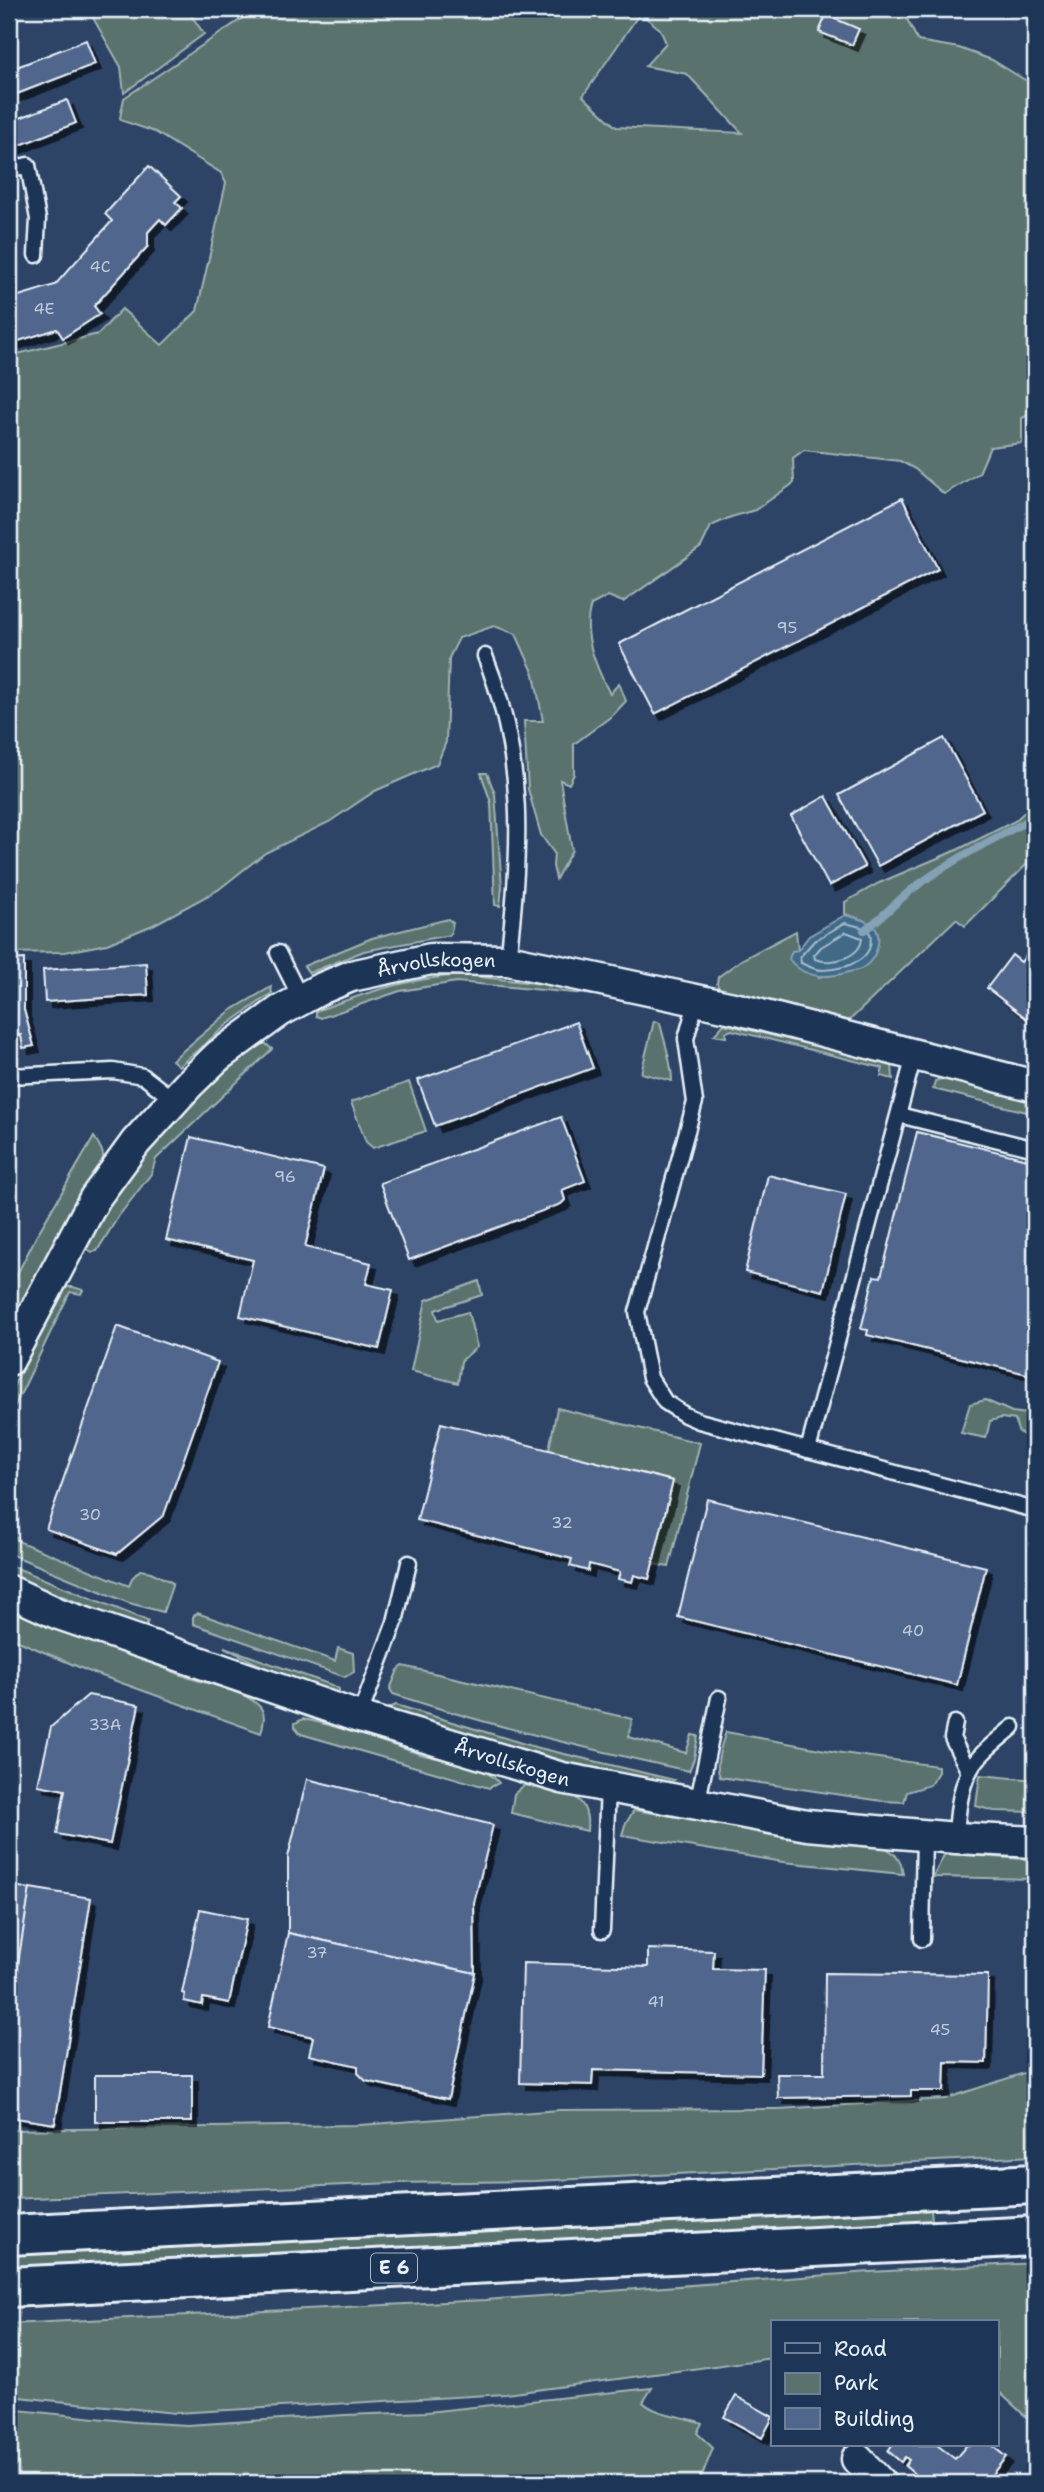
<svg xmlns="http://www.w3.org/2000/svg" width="1044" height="2492" font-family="'Shantell Sans',sans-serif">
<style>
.green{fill:#5a726d;stroke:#a1b2b2;stroke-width:2;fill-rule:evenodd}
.water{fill:#416b88;stroke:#84a1b5;stroke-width:2}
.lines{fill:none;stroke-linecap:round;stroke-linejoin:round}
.shore{stroke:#a5bbcb;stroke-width:2}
.stream{stroke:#84a1b5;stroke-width:8}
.building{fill:#51668d;stroke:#e8f1f8;stroke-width:2;filter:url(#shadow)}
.lane-casing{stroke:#e8f1f8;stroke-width:19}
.street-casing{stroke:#e8f1f8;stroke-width:35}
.highway-casing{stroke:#e8f1f8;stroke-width:44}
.lane{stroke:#1d3557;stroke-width:14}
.street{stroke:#1d3557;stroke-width:30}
.highway{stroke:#1d3557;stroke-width:38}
.labels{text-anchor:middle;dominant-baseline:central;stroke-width:6;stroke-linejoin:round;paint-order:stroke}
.number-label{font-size:16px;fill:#c2cedd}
.shield{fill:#1d3557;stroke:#abb9c8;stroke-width:2}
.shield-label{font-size:18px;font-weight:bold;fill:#e8f1f8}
.street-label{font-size:19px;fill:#e8f1f8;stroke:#1d3557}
</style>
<defs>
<filter id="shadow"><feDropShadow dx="6" dy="6" stdDeviation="0" flood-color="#0009"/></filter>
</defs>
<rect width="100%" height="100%" fill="#2d4467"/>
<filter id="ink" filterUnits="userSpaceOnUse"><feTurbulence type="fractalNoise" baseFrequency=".0143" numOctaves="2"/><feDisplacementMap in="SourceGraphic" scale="14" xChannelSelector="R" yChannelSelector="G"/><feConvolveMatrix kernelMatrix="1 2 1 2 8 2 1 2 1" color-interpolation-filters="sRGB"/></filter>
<g filter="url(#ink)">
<g class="green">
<polygon points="88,9 187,9 204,34 124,93 121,67"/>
<path d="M271,9H902L918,41L959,48L992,60L1035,86V413L1022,418V443L990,447L979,473L944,494L915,469L900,461L804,450L793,458L794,483L755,510L731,517L711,526L701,547L623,602L608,596L591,605C581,634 597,669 610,694L619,683L626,701L613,715L574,744V774L569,784L560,780L572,850L556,879L553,866L554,853L541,835L528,789L524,721H543L534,674L516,634L494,626L459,638L449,658L446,742L437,764L375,791L329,822L265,853L218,890L153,925L107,944L65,952L9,953V356L98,334L122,309L162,345L197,311L226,183L221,173L155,132L123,121L120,118L124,98L243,18ZM640,13L660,29L666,43L645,66L687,74L742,133L616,127L583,96Z"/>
<polygon points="481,773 487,773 495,794 502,887 500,906 495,905 491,803"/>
<polygon points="1035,802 1035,856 965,926 956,919 851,1019 845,1022 719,989 717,983 718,977 741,960 796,931 798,950 819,977 863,968 863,920 845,914 845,902 879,883 959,849 1015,821"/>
<polygon points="448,919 453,923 450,935 364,951 309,973 304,966 372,938"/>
<path d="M464,975L560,986L606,996L457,982L400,991L321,1018L316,1016V1011C368,992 408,978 464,975Z"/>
<polygon points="271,987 272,993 227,1025 179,1066 172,1060 230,1011"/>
<path d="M654,1021L660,1023C664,1041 672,1062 672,1081L641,1073Z"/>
<polygon points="724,1024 880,1061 892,1065 893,1079 881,1076 883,1068 732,1030 726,1032 726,1037 714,1035"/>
<path d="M260,1043L266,1044L272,1049L156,1159L151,1174L118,1217L97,1251L92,1252L86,1248C97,1228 107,1206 120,1186C159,1131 208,1084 260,1043Z"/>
<polygon points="941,1079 1035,1099 1035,1114 933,1089 935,1081"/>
<polygon points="409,1082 426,1131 373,1148 366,1142 351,1102"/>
<path d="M94,1137C100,1146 106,1155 102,1165L33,1280L9,1331V1290L37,1235Z"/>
<polygon points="479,1281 482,1295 435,1310 438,1320 468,1312 477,1347 461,1361 458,1383 411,1371 426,1300"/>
<polygon points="66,1287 73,1287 83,1290 81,1294 70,1292 9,1418 9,1395 59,1294"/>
<polygon points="985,1400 1012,1412 1035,1415 1035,1444 1018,1431 1015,1420 1001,1418 990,1421 986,1438 961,1433 970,1404"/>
<polygon points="557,1408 700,1443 669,1567 653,1564 673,1481 549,1450"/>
<polygon points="9,1531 20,1542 129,1586 132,1578 140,1570 151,1572 173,1583 163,1612 129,1603 10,1554"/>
<polygon points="9,1565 148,1621 145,1629 9,1575"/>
<polygon points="197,1613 335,1661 338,1648 353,1653 354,1672 345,1677 193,1624 193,1617"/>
<path d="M22,1614L32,1616C83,1636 135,1657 187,1677C206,1684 242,1690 257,1704C267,1712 264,1722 261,1733L88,1671L9,1637C9,1624 10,1621 22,1614Z"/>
<path d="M224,1647L334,1686L339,1689V1694C304,1690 256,1663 224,1647Z"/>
<path d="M403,1666L632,1719L629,1737L686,1753L692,1735L698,1736L694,1759L689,1771C589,1749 490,1726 393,1694L390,1689L398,1670Z"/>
<path d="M396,1705L535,1747L674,1780L663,1784C570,1766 481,1740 391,1712L389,1708Z"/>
<path d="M303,1719C345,1727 383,1743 424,1755C447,1761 484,1764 499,1783L489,1788L301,1734L295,1727V1723Z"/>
<path d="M726,1732L842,1753L938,1766V1772L930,1785L907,1792L904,1802L882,1801L720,1777C714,1765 721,1745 726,1732Z"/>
<polygon points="980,1775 1035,1780 1035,1812 994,1811 976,1806"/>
<path d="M531,1785C562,1791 591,1791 587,1831L511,1813L514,1794L523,1786Z"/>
<polygon points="634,1810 829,1841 884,1847 895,1854 901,1864 903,1874 783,1862 622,1835 625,1825"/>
<polygon points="950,1854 1035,1860 1035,1879 933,1877 944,1855"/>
<polygon points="1035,2058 1035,2156 535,2181 394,2183 9,2199 9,2130 360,2125 559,2110 778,2109 945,2099 1024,2073"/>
<polygon points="931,2209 932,2221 9,2269 9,2253"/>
<polygon points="1035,2263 1035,2425 997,2390 997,2322 773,2322 773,2358 506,2394 175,2413 9,2396 9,2324 485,2300 870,2272"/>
<path d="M652,2388L643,2402C656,2415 684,2416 702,2423L697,2433L713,2448L699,2483H9V2409L134,2422L187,2425L345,2415L427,2412Z"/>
</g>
<path class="water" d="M845,915C853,917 864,919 871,924C885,934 877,958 864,967C860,970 854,971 849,972C826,979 804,979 789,959L792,951L798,950L809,936Z"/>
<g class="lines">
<g class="shore">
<path d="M845,923L861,927L870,933C876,961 845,969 823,970C815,970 807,966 801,963L800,957L814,941Z"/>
<path d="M846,932L862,938C861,957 831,966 815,959L814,955L821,947Z"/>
</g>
<path class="stream" d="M864,930C883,918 896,901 914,888C951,860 994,839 1035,817"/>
</g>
<g class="building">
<polygon points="826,15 859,29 852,45 819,32"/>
<polygon points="86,40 95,64 9,97 9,70"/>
<polygon points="67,100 76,123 13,148 9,137 9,122"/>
<polygon points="149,166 181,196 175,202 182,208 166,225 160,219 148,232 148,246 94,306 100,314 63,338 57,329 9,344 9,299 55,285 112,221 105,214"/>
<polygon points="902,498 938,569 655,714 619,644"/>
<polygon points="944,738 983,810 878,866 839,795"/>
<polygon points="826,796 865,867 829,886 791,816"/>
<polygon points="1035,943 1035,1025 987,988 1012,955 1021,962"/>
<polygon points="24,959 24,1010 34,1046 23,1048 21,1035 9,1037 9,960"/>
<polygon points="146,963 148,995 45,1002 43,970"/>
<polygon points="576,1022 593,1068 435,1126 418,1080"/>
<polygon points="561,1117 585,1181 562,1190 565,1200 561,1204 409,1260 380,1183"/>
<polygon points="917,1132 1035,1161 1035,1376 867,1335 868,1330 861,1329 874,1276 881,1277"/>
<polygon points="191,1137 324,1169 305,1247 371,1263 366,1284 393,1290 379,1349 240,1316 253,1260 166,1240"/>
<polygon points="768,1175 846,1194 823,1291 745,1272"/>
<polygon points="117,1326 218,1362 164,1515 117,1554 46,1529"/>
<polygon points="441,1423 673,1481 649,1579 634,1575 632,1582 618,1579 620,1572 589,1564 588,1571 570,1566 572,1559 417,1520"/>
<polygon points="707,1499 986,1567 957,1685 678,1617"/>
<polygon points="88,1695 139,1705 110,1844 57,1834 65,1790 38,1785 51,1727"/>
<polygon points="307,1779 493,1825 474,1903 475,1973 288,1933 288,1857"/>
<polygon points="9,1885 30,1889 9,2020"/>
<polygon points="30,1888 91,1898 55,2124 9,2117 9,2079 12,2060 9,2059 9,2020"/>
<polygon points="1035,1900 1035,1935 1031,1935 1028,1901"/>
<polygon points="200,1909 247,1919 229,2003 203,1998 202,2005 184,2001 185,1994 182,1993"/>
<polygon points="288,1933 475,1973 448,2099 366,2081 358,2073 358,2066 309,2055 313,2037 268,2027"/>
<polygon points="648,1949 714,1951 713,1969 765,1970 761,2074 593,2070 592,2085 520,2083 523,1963 648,1967"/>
<polygon points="825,1973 988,1975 986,2063 945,2062 944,2091 911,2091 911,2096 778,2098 777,2074 824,2074"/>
<rect x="95" y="2075" width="97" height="47"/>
<polygon points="736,2396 773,2417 762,2438 724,2417"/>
<polygon points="892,2445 937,2445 955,2459 967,2445 991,2445 1006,2457 985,2483 925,2483 905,2466 909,2460 905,2457 901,2462 888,2451"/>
<polygon points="1034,2464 1035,2483 1019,2483 1028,2470 1030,2471"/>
</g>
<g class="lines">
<defs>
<g id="lane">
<polyline points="9,170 28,165 38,219 36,255"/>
<path d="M485,656C526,759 521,851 508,960"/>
<polyline points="278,953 301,999"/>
<polyline points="697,999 686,1039 695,1102 637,1312 650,1378 665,1402 685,1415 699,1421 1035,1510"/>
<polyline points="9,1076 113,1071 143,1076 174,1100"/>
<polyline points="899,1115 1035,1149"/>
<polyline points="808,1450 914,1056"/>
<polyline points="359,1717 395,1622 409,1563"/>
<polyline points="955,1723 952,1738 969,1772"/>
<polyline points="697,1805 719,1698"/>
<path d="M956,1838C957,1817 959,1791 969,1772C978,1754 998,1740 1013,1727"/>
<polyline points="602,1930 608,1787"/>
<polyline points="922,1939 924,1836"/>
</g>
<g id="street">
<path id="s1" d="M9,1360L95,1198L136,1142L189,1084L218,1056L280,1011L320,989L351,976L431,959L508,960L738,1009L1035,1086"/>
<path id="s2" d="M9,1591L59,1614L359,1717L562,1778L807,1825L956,1838L1035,1842"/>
<polyline points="857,2459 880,2483"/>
</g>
<g id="highway">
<polyline points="9,2235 1035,2184"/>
<polyline points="9,2287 1035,2236"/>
</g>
</defs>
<use href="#lane" class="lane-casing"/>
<use href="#street" class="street-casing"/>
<use href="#highway" class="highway-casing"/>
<use href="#lane" class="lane"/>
<use href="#street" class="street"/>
<use href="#highway" class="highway"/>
</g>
</g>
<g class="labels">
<g class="number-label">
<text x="100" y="266">4C</text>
<text x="44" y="308">4E</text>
<text x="787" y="627">95</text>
<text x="285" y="1176">96</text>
<text x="90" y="1514">30</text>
<text x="562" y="1522">32</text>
<text x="913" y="1630">40</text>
<text x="105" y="1724">33A</text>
<text x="317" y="1952">37</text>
<text x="656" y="2001">41</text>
<text x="940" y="2029">45</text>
</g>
<rect class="shield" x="371" y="2253.5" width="46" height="29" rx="5"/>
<g class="shield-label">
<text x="394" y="2268">E 6</text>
</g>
<g class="street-label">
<text stroke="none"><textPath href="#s1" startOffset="614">Årvollskogen</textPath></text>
<text stroke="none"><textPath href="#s2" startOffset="532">Årvollskogen</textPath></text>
</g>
</g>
<rect width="1044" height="2492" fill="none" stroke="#1d3557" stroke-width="35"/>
<rect x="18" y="18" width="1009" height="2457" fill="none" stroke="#e8f1f8" stroke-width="2.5" filter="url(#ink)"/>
<rect x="771" y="2320" width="228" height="126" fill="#1d3557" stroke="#6e8097" stroke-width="2"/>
<rect x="785" y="2343" width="35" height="10" fill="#1d3557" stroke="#6e8097" stroke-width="2"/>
<text x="834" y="2356" font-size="21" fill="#e8f1f8">Road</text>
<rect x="785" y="2373" width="35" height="21" fill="#5a726d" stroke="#6e8097" stroke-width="2"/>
<text x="834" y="2390" font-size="21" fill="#e8f1f8">Park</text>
<rect x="785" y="2408" width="35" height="21" fill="#51668d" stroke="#6e8097" stroke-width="2"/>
<text x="834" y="2426" font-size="21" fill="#e8f1f8">Building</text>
</svg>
